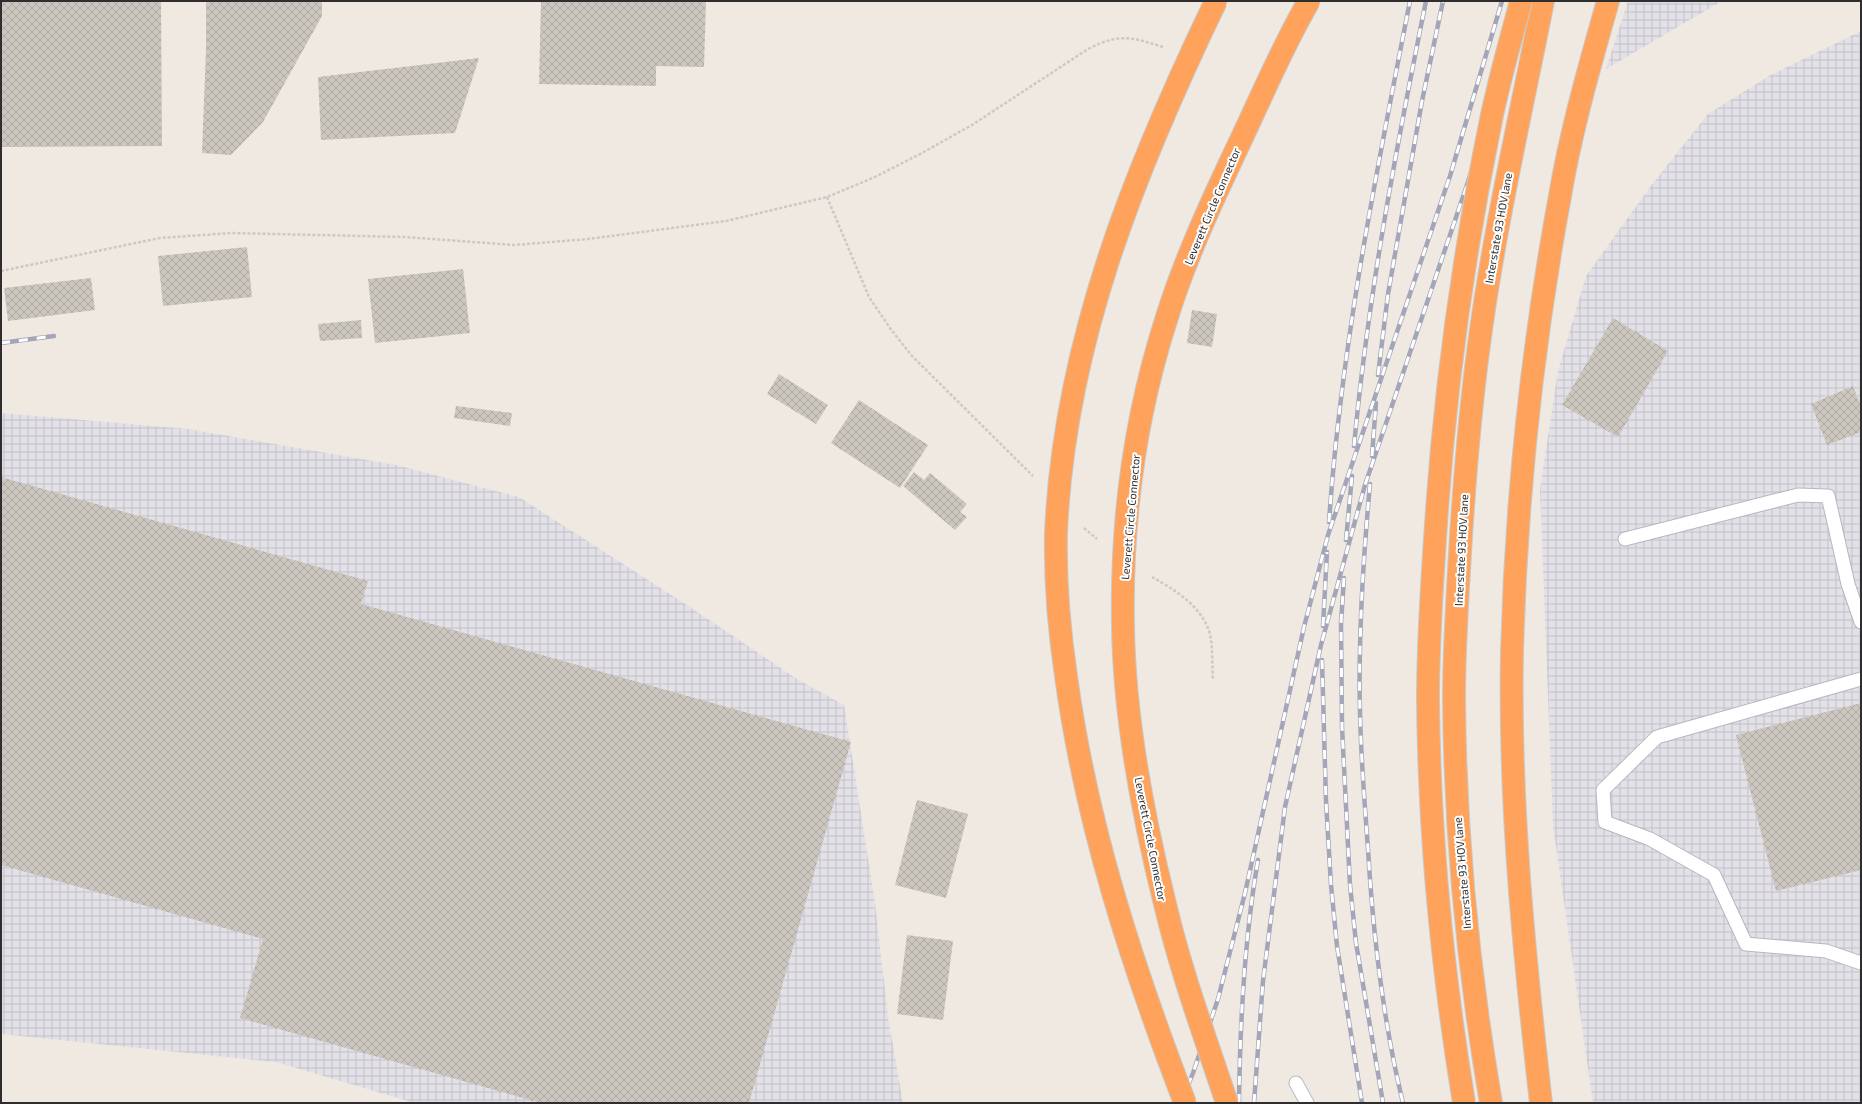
<svg xmlns="http://www.w3.org/2000/svg" width="1862" height="1104" font-family="'Exo 2',sans-serif">
<style>
.industrial{fill:url(#industrial-grid)}
.building{fill:url(#building-cross-hatch)}
.lines{fill:none;stroke-linecap:round;stroke-linejoin:round}
.lane-casing{stroke:#b4b7c1;stroke-width:15}
.highway-casing{stroke:#c9c9c9;stroke-width:24}
.path{stroke:#c9c9c9;stroke-width:2.5;stroke-dasharray:3 2;stroke-linecap:butt}
.lane{stroke:#fff;stroke-width:13}
.highway{stroke:#ffa35c;stroke-width:22}
.rail-casing{stroke:#a3a6b8;stroke-width:4.5}
.rail{stroke:#fff;stroke-width:3;stroke-dasharray:9;stroke-linecap:butt}
.highway-bridge-casing{stroke:#c9c9c9;stroke-width:24;stroke-linecap:butt}
.highway-bridge{stroke:#ffa35c;stroke-width:22}
.labels{text-anchor:middle;dominant-baseline:central;stroke-width:4;stroke-linejoin:round;paint-order:stroke}
.street-label{font-size:11px;fill:#2e2e2e;stroke:#fff}
</style>
<defs>
<pattern id="industrial-grid" width="8" height="8" patternUnits="userSpaceOnUse"><rect width="8" height="8" fill="#e3e1e8"/><path d="M0 4h8M4 0v8" fill="none" stroke="#c3c1c7"/></pattern>
<pattern id="building-cross-hatch" width="8" height="8" patternUnits="userSpaceOnUse"><rect width="8" height="8" fill="#cbc7bf"/><path d="M0 0l8 8M0 8l8-8" fill="none" stroke="#afaba4"/></pattern>
</defs>
<rect width="100%" height="100%" fill="#efe9e1"/>
<g class="industrial">
<polygon points="1628,1 1722,1 1606,69"/>
<polygon points="1861,31 1861,1103 1593,1103 1553,826 1540,489 1558,371 1586,276 1650,187 1708,114 1769,76"/>
<polygon points="1,413 188,429 396,465 519,497 687,605 797,679 844,705 875,903 888,1017 903,1103 415,1103 276,1062 1,1034"/>
</g>
<g class="building">
<polygon points="1,1 161,1 162,146 1,147"/>
<polygon points="206,1 322,1 322,16 263,122 231,155 202,153 206,49"/>
<polygon points="541,1 706,1 704,67 656,66 656,86 539,84"/>
<polygon points="479,58 455,133 321,140 318,77"/>
<polygon points="247,247 252,297 163,306 158,256"/>
<polygon points="463,269 470,333 375,343 368,279"/>
<polygon points="91,278 95,310 8,321 4,288"/>
<polygon points="1192,310 1217,314 1212,347 1187,343"/>
<polygon points="1613,318 1668,351 1618,437 1562,405"/>
<polygon points="361,320 362,338 320,341 318,324"/>
<polygon points="779,374 828,405 816,424 767,394"/>
<polygon points="1853,386 1861,407 1861,432 1827,445 1811,404"/>
<polygon points="859,400 928,445 900,488 831,443"/>
<polygon points="456,406 512,413 510,426 454,418"/>
<polygon points="914,472 924,480 930,473 967,504 960,512 967,517 955,530 903,486"/>
<polygon points="1,477 368,581 361,604 851,742 749,1103 541,1103 240,1018 263,939 1,865"/>
<polygon points="1861,703 1861,870 1776,891 1736,735"/>
<polygon points="917,800 968,814 946,898 895,885"/>
<polygon points="907,935 953,941 943,1020 897,1014"/>
</g>
<g class="lines">
<defs>
<g id="lane">
<polyline points="1625,539 1798,495 1828,496 1848,584 1861,622"/>
<polyline points="1861,679 1657,737 1603,790 1605,822 1650,839 1714,875 1746,944 1826,951 1861,963"/>
<polyline points="1296,1083 1307,1103"/>
</g>
<g id="highway">
<path d="M1491,1103C1468,969 1455,834 1454,698C1454,644 1458,589 1461,536C1465,474 1470,413 1478,352C1493,234 1520,118 1543,1"/>
<path d="M1541,1103C1524,954 1509,802 1512,652C1516,499 1532,347 1560,196C1571,130 1590,65 1608,1"/>
</g>
</defs>
<use href="#lane" class="lane-casing"/>
<use href="#highway" class="highway-casing"/>
<g class="path">
<polyline points="827,197 869,297 890,328 911,355 1033,476"/>
<path d="M1,271L160,238L231,233L404,237L515,245L588,239L726,221L827,197L875,177L922,153L972,125L1088,49C1119,33 1131,37 1163,47"/>
<polyline points="1084,528 1097,539"/>
<path d="M1152,577C1175,590 1202,606 1210,634C1213,648 1212,666 1213,680"/>
</g>
<use href="#lane" class="lane"/>
<use href="#highway" class="highway"/>
<defs>
<g id="rail">
<polyline points="1,343 54,336"/>
<polyline points="1378,375 1388,294 1422,101 1443,1"/>
<path d="M1354,446C1368,296 1396,149 1426,1"/>
<polyline points="1372,456 1376,403"/>
<path d="M1370,484C1365,539 1361,595 1360,650C1358,716 1363,783 1368,849C1373,934 1383,1021 1403,1103"/>
<path d="M1329,522C1341,346 1376,174 1410,1"/>
<polyline points="1346,540 1352,476"/>
<polyline points="1344,578 1341,623 1342,727 1350,885 1356,943 1383,1103"/>
<polyline points="1323,626 1327,552"/>
<polyline points="1322,660 1326,801 1331,885 1337,946 1362,1103"/>
<polyline points="1181,1103 1193,1073 1218,999 1245,893 1304,627 1328,535 1450,176 1502,1"/>
<path d="M1239,1103C1240,1022 1244,940 1258,860"/>
<polyline points="1254,1103 1263,981 1285,807 1321,645 1365,485 1468,182 1522,1"/>
</g>
</defs>
<use href="#rail" class="rail-casing"/>
<use href="#rail" class="rail"/>
<defs>
<g id="highway-bridge">
<path d="M1185,1103C1132,965 1086,824 1066,676C1059,629 1055,580 1056,533C1064,344 1135,169 1216,1"/>
<path d="M1227,1103C1205,1037 1181,972 1165,904C1143,816 1124,716 1123,625C1121,521 1135,416 1167,317C1185,259 1212,201 1238,146C1261,98 1282,47 1309,1"/>
<path d="M1464,1103C1442,969 1429,833 1428,697C1428,640 1432,582 1436,524C1445,386 1464,250 1492,115C1500,77 1511,39 1521,1"/>
</g>
</defs>
<use href="#highway-bridge" class="highway-bridge-casing"/>
<use href="#highway-bridge" class="highway-bridge"/>
</g>
<g class="labels">
<g class="street-label">
<text transform="translate(1212 206) rotate(-67)">Leverett Circle Connector</text>
<text transform="translate(1498 228) rotate(-80)">Interstate 93 HOV lane</text>
<text transform="translate(1130 517) rotate(-85)">Leverett Circle Connector</text>
<text transform="translate(1461 550) rotate(-87)">Interstate 93 HOV lane</text>
<text transform="translate(1151 839) rotate(79)">Leverett Circle Connector</text>
<text transform="translate(1462 873) rotate(-95)">Interstate 93 HOV lane</text>
</g>
</g>
<rect width="1862" height="1104" fill="none" stroke="#2e2e2e" stroke-width="4"/>
</svg>
